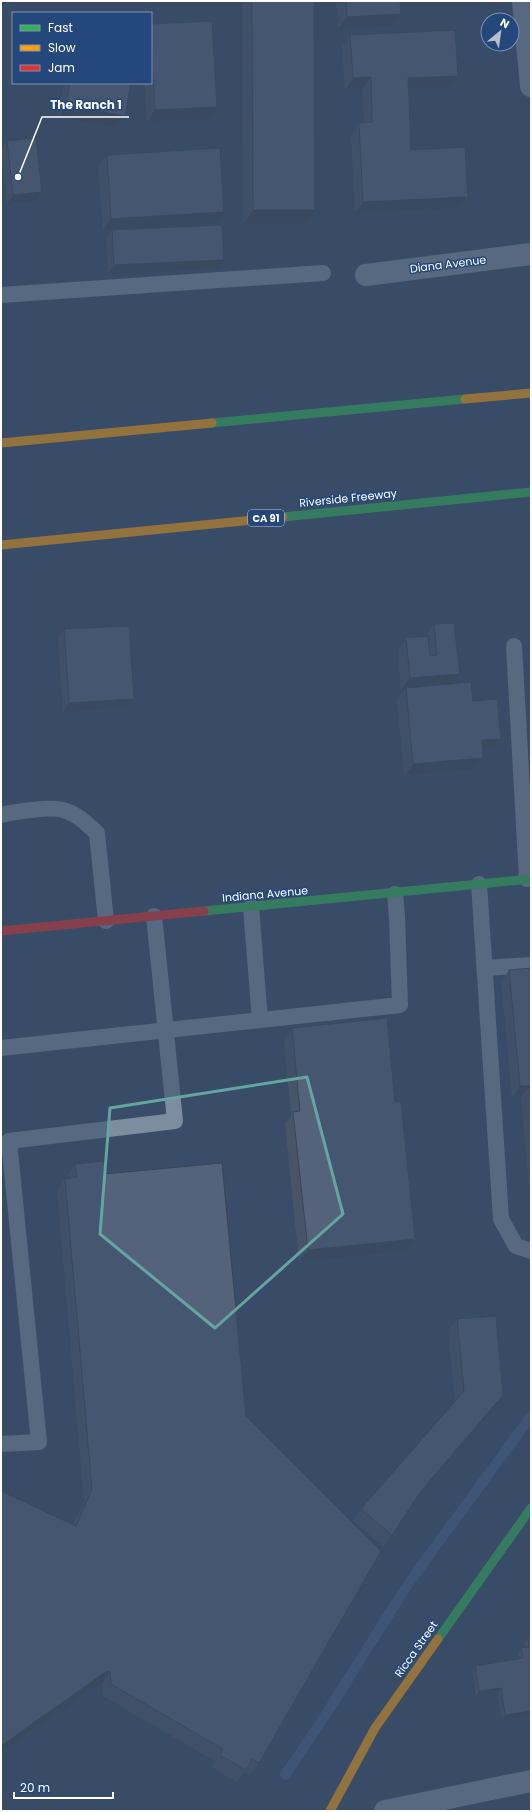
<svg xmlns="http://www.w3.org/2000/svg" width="532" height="1812" font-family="Poppins,sans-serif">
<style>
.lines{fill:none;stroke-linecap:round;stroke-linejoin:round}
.stream{stroke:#476085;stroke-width:10}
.lane{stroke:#7d8c9f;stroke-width:16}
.street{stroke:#7d8c9f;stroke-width:22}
.fast{stroke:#30b455;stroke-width:9}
.slow{stroke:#ff9f0a;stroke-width:9}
.jam{stroke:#e5322d;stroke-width:9}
.wall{fill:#485569}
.shaded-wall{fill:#3b4555}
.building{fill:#54637a;stroke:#3b4555}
.marked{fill:none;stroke:#63a6a1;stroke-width:3;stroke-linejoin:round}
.labels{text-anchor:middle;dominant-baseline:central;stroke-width:3;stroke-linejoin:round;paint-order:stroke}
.shield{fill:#25487c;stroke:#bec8d8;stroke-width:1}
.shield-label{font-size:10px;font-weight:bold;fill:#fff}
.street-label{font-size:11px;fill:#fff;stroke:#25487c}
.leader{fill:none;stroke:#fff;stroke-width:1.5}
.callout-dot{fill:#fff;stroke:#25487c;stroke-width:1.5}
.callout-label{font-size:12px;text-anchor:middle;font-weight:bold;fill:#fff;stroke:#25487c;stroke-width:3;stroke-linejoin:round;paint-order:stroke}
</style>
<rect width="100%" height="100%" fill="#394c68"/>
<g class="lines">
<polyline class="stream" points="285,1775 323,1719 408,1584 531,1416"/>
<g class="lane">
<polyline points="1,295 323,273"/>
<polyline points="514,646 527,879"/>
<path d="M1,815C14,812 51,806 63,810C76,813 87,824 97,833L106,921"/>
<polyline points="479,884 501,1219 516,1246 531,1251"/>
<polyline points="251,907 260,1020"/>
<polyline points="485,968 531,965"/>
<polyline points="1,1048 400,1005 397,917 395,894"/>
<polyline points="1,1444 39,1442 9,1141 175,1121 154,916"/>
</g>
<g class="street">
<polyline points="523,1 531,86"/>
<polyline points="366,275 531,254"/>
<polyline points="385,1811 531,1781"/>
</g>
<g class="fast">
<polyline points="212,423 465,399"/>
<polyline points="283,517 531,492"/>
<polyline points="204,911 531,879"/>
<polyline points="438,1639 531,1508"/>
</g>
<g class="slow">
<polyline points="465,399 531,393"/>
<polyline points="1,443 212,423"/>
<polyline points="1,545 283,517"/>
<polyline points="330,1811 375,1728 438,1639"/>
</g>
<polyline class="jam" points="1,931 204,911"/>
</g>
<g class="wall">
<polygon points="242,1 314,1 315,210 305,224 243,224"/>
<polygon points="336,1 400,1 401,14 393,26 338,29"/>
<polygon points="151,24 209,119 147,122 144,83 151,83"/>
<polygon points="350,35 458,76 449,88 408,90 411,150 459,208 355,213 351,135 359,123 364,123 362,89 345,90 342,47"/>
<polygon points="64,83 131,83 125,116 116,128 58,117"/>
<polygon points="7,141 42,192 36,201 7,204 1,150"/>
<polygon points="107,155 224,212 216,224 113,230 218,269 108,274 106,239 112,230 103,230 98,166"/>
<polygon points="434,624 460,674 453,684 473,701 493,750 483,751 483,758 475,769 404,776 397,700 404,690 401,690 398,650 406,638 426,636"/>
<polygon points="64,629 127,708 63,712 58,638"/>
<polygon points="531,968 531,1203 521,1097 512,1098 501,982 509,970"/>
<polygon points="292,1028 406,1251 299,1262 285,1124 291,1115 284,1040"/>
<polygon points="75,1164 105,1174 259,1763 250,1775 244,1772 237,1782 212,1767 215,1761 103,1696 102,1684 99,1683 73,1524 84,1501 57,1190 65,1179 67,1178 67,1176"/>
<polygon points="457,1319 494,1407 415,1499 384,1547 353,1521 361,1509 455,1401 448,1331"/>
<polygon points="531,1636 531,1721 530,1721 529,1716 502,1720 497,1692 476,1696 472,1671 475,1666 519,1658 518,1653 521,1648 525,1647 524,1642 528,1637"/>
</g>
<g class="shaded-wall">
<polygon points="1,1 37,1 1,3"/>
<polygon points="401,14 393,26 338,29 347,17"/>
<polygon points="458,76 449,88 400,90 408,78"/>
<polygon points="371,77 362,89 345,90 353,78"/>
<polygon points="66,105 125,116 116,128 58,117"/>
<polygon points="217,107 209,119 147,122 155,110"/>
<polygon points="42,192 36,201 7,204 13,195"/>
<polygon points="468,197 459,208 355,213 363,202"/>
<polygon points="253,210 315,210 305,224 243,224"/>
<polygon points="224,212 216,224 103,230 111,219"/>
<polygon points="224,260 218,269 108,274 114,265"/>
<polygon points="460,674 452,686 406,688 404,690 401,690 410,678"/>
<polygon points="134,699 127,708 63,712 69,703"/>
<polygon points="501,739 493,750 474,752 482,740"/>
<polygon points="483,758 475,769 404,776 413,764"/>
<polygon points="520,1086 530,1086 521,1097 512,1098"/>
<polygon points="415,1239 406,1251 299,1262 308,1250"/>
<polygon points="503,1395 494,1407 412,1502 421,1491"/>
<polygon points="107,1671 110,1672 102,1684 99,1683 1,1752 1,1746"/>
<polygon points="501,1688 497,1692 476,1696 479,1691"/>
<polygon points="531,1711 531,1712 529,1716 502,1720 505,1715"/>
</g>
<g class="building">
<polygon points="252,1 314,1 315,210 253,210"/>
<polygon points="346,1 400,1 401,14 347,17"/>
<polygon points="212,21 217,107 155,110 151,37 151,24"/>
<polygon points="455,30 458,76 408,78 411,150 465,147 468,197 363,202 359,123 372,122 371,77 353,78 350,35"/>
<polygon points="70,83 131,83 125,116 66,105"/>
<polygon points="36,138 42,192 13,195 7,141"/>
<polygon points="220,148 224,212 111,219 107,155"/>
<polygon points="222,225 224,260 114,265 112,230"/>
<polygon points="454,623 460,674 410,678 406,638 428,636 430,656 437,655 434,624"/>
<polygon points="129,626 134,699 69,703 64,629"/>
<polygon points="471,682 473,701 497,699 501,739 482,740 483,758 413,764 406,688"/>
<polygon points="531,968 531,1100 530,1086 520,1086 509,970"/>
<polygon points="387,1018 395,1102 401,1101 415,1239 308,1250 293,1112 300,1111 292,1028"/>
<polygon points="104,1161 105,1174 222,1163 246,1416 381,1551 259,1763 252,1759 246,1770 220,1755 223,1749 111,1684 110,1672 107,1671 1,1746 1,1491 76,1526 92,1489 65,1179 77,1177 75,1164"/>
<polygon points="496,1316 503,1395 421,1491 392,1535 361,1509 464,1391 457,1319"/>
<polygon points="531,1636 531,1711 505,1715 501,1688 479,1691 475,1666 523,1658 521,1648 529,1647 528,1637"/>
</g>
<path d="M0 0H532V1812H0ZM307,1077L343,1214L215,1328L100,1234L110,1108Z" fill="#394c68" fill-opacity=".55" fill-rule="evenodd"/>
<path class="marked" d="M307,1077L343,1214L215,1328L100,1234L110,1108Z"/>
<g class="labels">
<rect class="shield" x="248" y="510" width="36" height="16" rx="3"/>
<g class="shield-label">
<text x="266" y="518">CA 91</text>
</g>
<g class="street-label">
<text transform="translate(448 264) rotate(-7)">Diana Avenue</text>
<text transform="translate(348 498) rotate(-6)">Riverside Freeway</text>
<text transform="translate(265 894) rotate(-5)">Indiana Avenue</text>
<text transform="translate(416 1649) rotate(-55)">Ricca Street</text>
</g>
</g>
<path class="leader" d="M18 177L42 117H129"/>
<circle class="callout-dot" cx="18" cy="177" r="4"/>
<g class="callout-label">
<text x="86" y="109">The Ranch 1</text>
</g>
<rect width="532" height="1812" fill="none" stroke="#ffffff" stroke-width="4"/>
<rect x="12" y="12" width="140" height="72" fill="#25487c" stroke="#7c91b0"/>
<rect x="20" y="25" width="20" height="6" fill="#30b455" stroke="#7c91b0"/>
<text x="48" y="32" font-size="12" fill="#ffffff">Fast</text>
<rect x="20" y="45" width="20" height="6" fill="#ff9f0a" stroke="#7c91b0"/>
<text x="48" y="52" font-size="12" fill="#ffffff">Slow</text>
<rect x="20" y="65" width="20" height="6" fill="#e5322d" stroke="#7c91b0"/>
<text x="48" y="72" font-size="12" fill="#ffffff">Jam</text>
<g transform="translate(500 32) rotate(29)"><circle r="19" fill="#25487c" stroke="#7c91b0"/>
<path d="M0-3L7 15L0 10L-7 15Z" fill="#bac0ca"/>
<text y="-6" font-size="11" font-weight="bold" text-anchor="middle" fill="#ffffff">N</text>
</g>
<path d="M14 1792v6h99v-6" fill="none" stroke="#ffffff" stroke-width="2"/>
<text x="20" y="1792" font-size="12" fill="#ffffff" stroke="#25487c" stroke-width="3" paint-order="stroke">20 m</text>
</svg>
